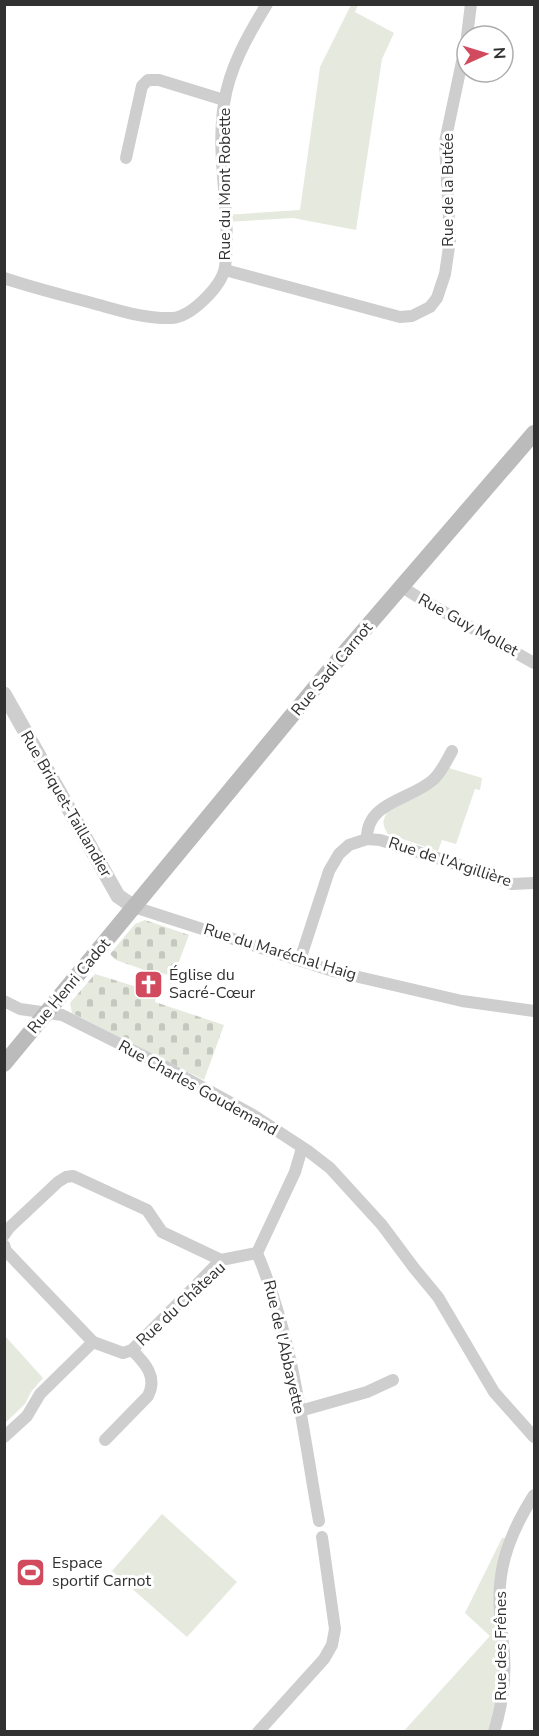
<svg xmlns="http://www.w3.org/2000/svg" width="539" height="1736" font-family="'Nunito Sans',sans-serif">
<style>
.green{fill:#e5e9de}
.cemetery{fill:url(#cemetery-stones)}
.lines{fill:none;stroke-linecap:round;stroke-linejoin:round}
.minor{stroke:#cecece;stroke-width:12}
.tertiary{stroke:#cecece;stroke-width:15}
.secondary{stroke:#bbb;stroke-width:16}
.labels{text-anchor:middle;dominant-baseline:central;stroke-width:6;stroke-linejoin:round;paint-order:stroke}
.street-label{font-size:16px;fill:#313131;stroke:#fff}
.poi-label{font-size:16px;fill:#313131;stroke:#fff;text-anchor:start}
</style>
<defs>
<pattern id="cemetery-stones" width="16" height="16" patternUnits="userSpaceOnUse" patternTransform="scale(1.5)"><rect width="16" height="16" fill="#e5e9de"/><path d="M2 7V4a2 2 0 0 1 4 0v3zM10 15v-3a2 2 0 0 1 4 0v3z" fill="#c5c8bf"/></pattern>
</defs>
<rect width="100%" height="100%" fill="#fff"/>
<g class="green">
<polygon points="351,5 358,5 355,12 394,33 382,59 356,230 293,218 225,222 225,215 300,210 320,67"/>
<path d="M449,768L482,778L480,790L475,789L456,844L442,840L438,851L388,834C382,825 382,820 388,811Z"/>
<polygon points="5,1336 43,1378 31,1392 25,1404 5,1423"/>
<polygon points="162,1514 237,1582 187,1637 112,1571"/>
<polygon points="502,1538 510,1539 501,1575 504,1655 494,1731 403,1732 490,1636 465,1613"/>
</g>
<g class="cemetery">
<polygon points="145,920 189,935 170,985 169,982 171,976 152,970 150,972 116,960 110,954 135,924"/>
<polygon points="95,974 137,987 136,990 140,993 156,997 155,1002 224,1025 204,1080 72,1013 70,1003"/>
</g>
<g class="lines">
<g class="minor">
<polyline points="467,36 471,4"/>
<polyline points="126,158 142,86 148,80 159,80 224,100"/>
<polyline points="225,270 400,317 412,316 430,307 437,298 445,274 450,240 445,142 467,38"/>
<path d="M4,278C33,288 63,295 92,303C118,310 144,319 172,318C191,317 222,286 225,267C232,213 215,158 224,104C229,68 248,35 267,4"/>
<polyline points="402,587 421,599 534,663"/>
<path d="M367,839C366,801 412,800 434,779C442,771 447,760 452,751"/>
<polyline points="134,907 333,971 462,1001 534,1011"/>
<polyline points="300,960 329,871 339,854 349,845 367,839 380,840 453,863 512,884 534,883"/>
<polyline points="4,1001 20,1009 62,1015 164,1066 253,1115 308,1151 330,1168 382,1225 414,1268 438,1297 494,1392 534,1437"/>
<path d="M302,1148L295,1172L257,1253C293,1337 303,1431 319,1521"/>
<polyline points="4,1235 9,1228 58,1182 66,1177 73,1176 147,1210 162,1232 221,1260"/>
<polyline points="4,1245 6,1251 93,1342"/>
<polyline points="300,1411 367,1392 393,1380"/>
<polyline points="4,1437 27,1416 40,1394 93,1342 123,1353 132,1350 221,1260 257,1253"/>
<path d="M105,1440L148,1396C158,1377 145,1363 132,1350"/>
<polyline points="258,1732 324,1659 332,1645 335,1629 322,1537"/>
<path d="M494,1732C502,1706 506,1681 504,1654C502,1628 497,1602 501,1576C505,1546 518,1520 534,1495"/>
</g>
<polyline class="tertiary" points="4,694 118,896 134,907"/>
<polyline class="secondary" points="4,1064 327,673 534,433"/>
</g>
<defs>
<symbol id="church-square" viewBox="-11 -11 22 22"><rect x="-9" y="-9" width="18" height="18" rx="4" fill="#d14a5e" stroke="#fff"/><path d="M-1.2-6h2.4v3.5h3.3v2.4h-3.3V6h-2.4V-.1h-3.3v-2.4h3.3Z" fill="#fff"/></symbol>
<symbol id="stadium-square" viewBox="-11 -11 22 22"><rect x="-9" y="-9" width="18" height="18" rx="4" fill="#d14a5e" stroke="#fff"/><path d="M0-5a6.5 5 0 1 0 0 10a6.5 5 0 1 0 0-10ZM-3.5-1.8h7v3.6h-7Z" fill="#fff"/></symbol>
</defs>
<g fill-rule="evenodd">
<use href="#church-square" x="132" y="968" width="33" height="33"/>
<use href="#stadium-square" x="14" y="1556" width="33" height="33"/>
</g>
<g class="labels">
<g class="street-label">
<text transform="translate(225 184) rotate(-90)">Rue du Mont Robette</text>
<text transform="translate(448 190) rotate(-90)">Rue de la Butée</text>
<text transform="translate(468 625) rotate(29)">Rue Guy Mollet</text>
<text transform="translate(332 669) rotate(-50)">Rue Sadi Carnot</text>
<text transform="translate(66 804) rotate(60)">Rue Briquet-Taillandier</text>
<text transform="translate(450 862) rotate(18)">Rue de l'Argillière</text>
<text transform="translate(280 952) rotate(17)">Rue du Maréchal Haig</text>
<text transform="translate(69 986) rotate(-50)">Rue Henri Cadot</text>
<text transform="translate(198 1088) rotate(29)">Rue Charles Goudemand</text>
<text transform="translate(181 1304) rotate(-43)">Rue du Château</text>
<text transform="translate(284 1347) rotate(77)">Rue de l'Abbayette</text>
<text transform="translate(501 1646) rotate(-90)">Rue des Frênes</text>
</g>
<g class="poi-label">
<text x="169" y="975">Église du<tspan x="169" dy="18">Sacré-Cœur</tspan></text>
<text x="52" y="1563">Espace<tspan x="52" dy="18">sportif Carnot</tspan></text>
</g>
</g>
<rect width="539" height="1736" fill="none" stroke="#313131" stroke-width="12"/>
<g transform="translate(485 54) rotate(86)"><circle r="28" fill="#ffffff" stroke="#adadad" stroke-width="1.5"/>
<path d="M0-4.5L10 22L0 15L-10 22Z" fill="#d14a5e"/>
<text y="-9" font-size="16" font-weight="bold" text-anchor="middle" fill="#313131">N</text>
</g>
</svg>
